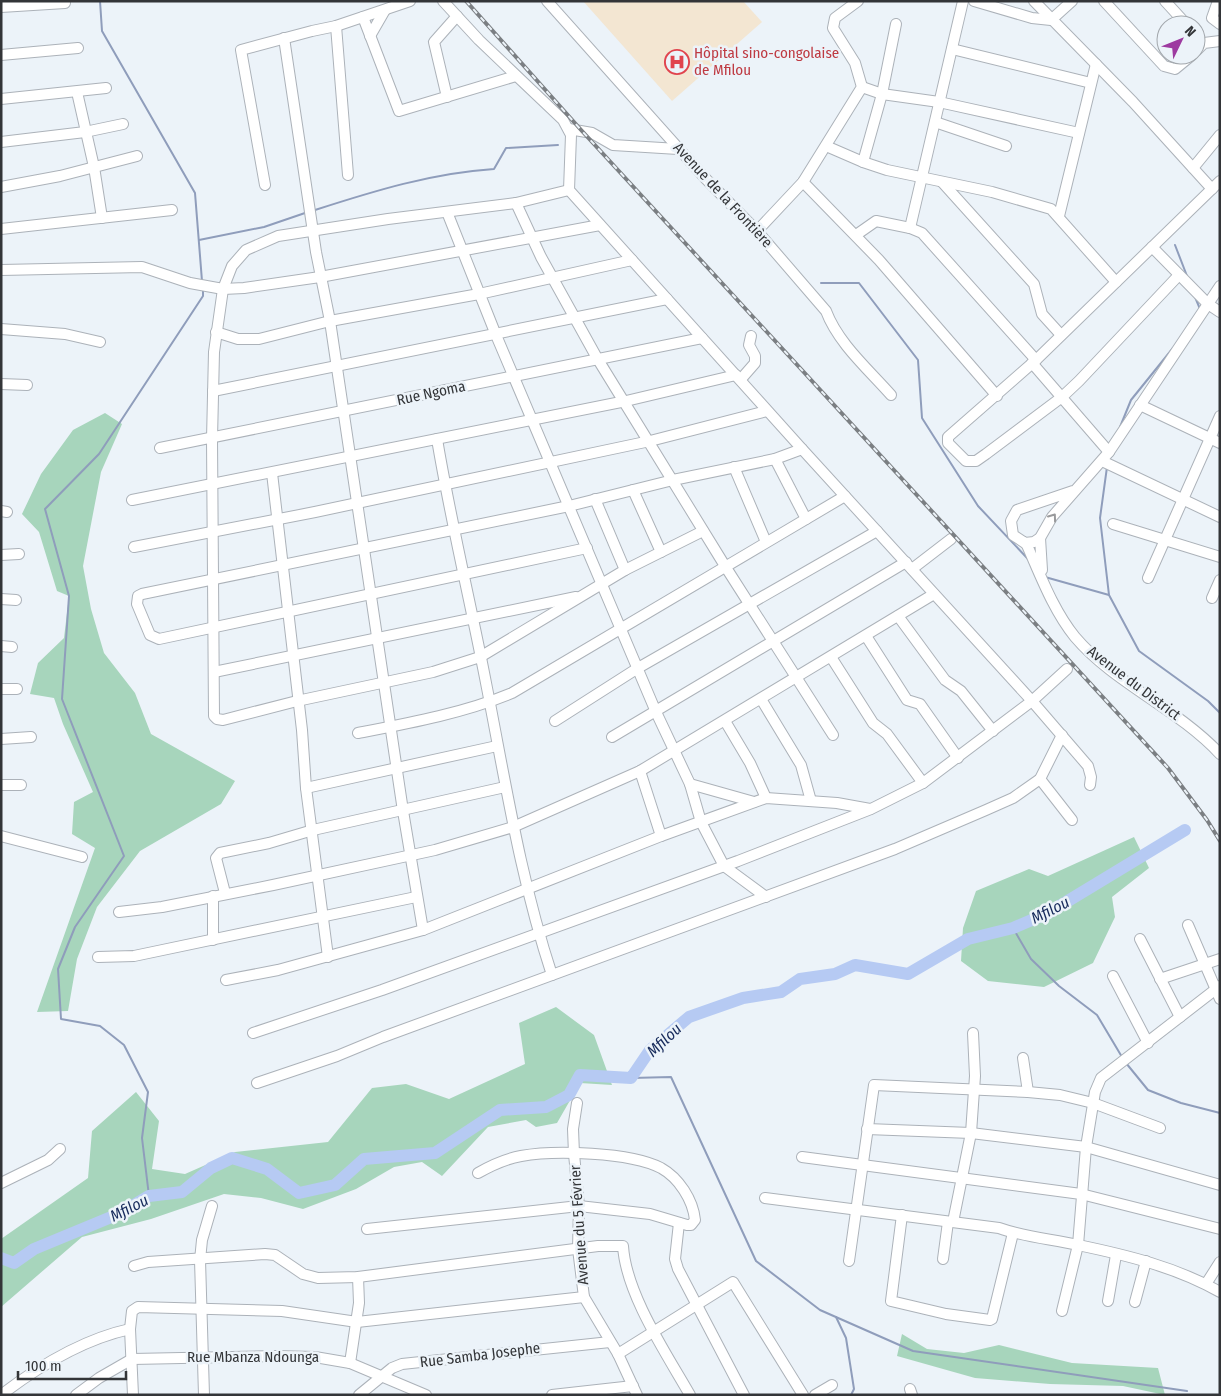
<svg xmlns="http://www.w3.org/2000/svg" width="1221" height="1396" font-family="'Fira Sans Condensed',sans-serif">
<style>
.medical{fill:#f3e6d2}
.green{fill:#a7d5bc}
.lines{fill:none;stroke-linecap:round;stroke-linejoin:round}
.stream{stroke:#8f9dbb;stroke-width:2}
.river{stroke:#b6caf3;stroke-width:12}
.minor-casing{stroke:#acb2b9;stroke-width:12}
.minor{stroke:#fff;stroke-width:10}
.rail-casing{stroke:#7b7f83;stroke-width:4}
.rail{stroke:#ecf3f9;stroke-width:2;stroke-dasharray:5.5;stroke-linecap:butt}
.oneway{stroke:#999a9c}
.labels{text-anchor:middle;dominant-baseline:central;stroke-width:5;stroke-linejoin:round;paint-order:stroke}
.health-label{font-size:15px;fill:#be3a42;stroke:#ecf3f9;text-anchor:start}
.street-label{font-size:15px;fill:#333538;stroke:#ecf3f9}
.water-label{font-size:16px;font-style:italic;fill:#162a5b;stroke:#ecf3f9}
</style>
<rect width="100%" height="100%" fill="#ecf3f9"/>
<polygon class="medical" points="583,1 743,1 762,22 672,101"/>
<g class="green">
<polygon points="105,413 122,424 101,472 83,566 91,609 104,653 135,693 151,734 235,781 221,804 140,851 97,907 77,959 68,1011 37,1012 95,848 72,834 74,802 93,792 63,724 54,698 30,694 38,663 64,638 69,596 57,591 39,532 22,514 41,474 73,430"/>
<polygon points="1134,837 1149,868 1112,897 1115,917 1093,963 1044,987 988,981 961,961 963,928 976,891 1029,869 1048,876"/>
<polygon points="556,1007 594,1035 612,1085 580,1083 557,1123 536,1127 526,1120 488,1127 442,1176 422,1162 394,1167 356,1189 303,1209 261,1198 224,1194 151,1219 82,1237 1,1307 1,1239 88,1178 92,1131 136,1092 159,1121 152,1169 185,1174 235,1152 328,1142 372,1088 406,1084 449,1099 525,1064 519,1023"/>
<polygon points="902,1334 927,1349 964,1353 999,1345 1072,1363 1158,1368 1165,1395 1123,1386 1050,1384 975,1378 897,1356"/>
</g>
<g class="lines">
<g class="stream">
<polyline points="100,1 102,31 195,193 202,281"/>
<path d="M315,210C374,191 432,173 494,169L506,148L558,145"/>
<polyline points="199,240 264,227 305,213"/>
<polyline points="1175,245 1187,276"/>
<polyline points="821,283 859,283 918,360 922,418 978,506 1028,559"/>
<polyline points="1195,297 1200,309"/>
<polyline points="1120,427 1131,400 1173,348"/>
<polyline points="1107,467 1100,518 1109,595 1139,651 1208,701 1220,713"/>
<polyline points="1045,577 1109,595"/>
<polyline points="1013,928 1031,959 1059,986 1097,1015 1122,1057"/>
<polyline points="1126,1063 1148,1090 1181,1103 1220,1113"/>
<polyline points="631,1078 671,1077 756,1261 820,1310 913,1351 1187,1391"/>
<polyline points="149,1196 142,1138 148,1092 124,1045 100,1026 61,1019 58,969 75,927 124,856 62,699 69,596 45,509 99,454 203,296 203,288"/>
<polyline points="836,1317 846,1338 854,1389 851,1395"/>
</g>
<polyline class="river" points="1,1258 14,1263 34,1249 121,1213 149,1196 182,1192 211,1168 232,1158 267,1169 299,1193 335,1185 364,1159 435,1153 500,1110 546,1107 569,1095 580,1075 631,1078 650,1050 689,1017 743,998 781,992 800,979 835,974 855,965 908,974 968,939 1013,928 1048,913 1185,830"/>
<defs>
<g id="minor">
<polyline points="443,1 479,40 563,120 571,135 569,190 802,449 1032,701 1088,766 1091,777 1090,785"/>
<path d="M547,1L705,178L757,231L826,311C838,343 868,369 891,395"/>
<polyline points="974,1 1032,18 1051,20 1072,1"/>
<polyline points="1034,1 1133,102 1212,189"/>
<polyline points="1104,1 1164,66 1175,69 1192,55"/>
<polyline points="1165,1 1187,25"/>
<polyline points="1218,1 1212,18 1220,24"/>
<polyline points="1,7 65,3"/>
<polyline points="363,17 399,111 516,76"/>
<polyline points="336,26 348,175"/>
<polyline points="370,36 385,10"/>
<polyline points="284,38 316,252 330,321 403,811 423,930"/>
<polyline points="952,49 1091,83"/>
<polyline points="1196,51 1204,43 1220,41"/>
<polyline points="1,55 78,48"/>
<polyline points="862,87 882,94 939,102 1079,133"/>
<polyline points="77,92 94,167 102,218"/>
<polyline points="447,97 434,42 457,16"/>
<polyline points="1,99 106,88"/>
<polyline points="935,122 1006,146"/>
<polyline points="569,129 592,133 613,145 678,149"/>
<polyline points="1,142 85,132 123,124"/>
<polyline points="826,146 863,162 887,170 992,192 1051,209 1116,282"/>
<polyline points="863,162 882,94 896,24"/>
<polyline points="1193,168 1220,135"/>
<polyline points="803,182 879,260 997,396"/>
<polyline points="942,182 1034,284 1042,314 1061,335"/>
<polyline points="265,185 241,50 312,31 336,26 410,1"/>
<polyline points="1,187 60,176 137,156"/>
<polyline points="569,190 516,203 388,219 278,236 246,250 232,266 223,289 214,352 212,439 214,716 217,719 223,720 297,701 433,672 480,657 625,570 703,531"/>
<polyline points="516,203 541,257 597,358 725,566 833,735"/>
<polyline points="447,212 496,335 656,712 690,784 701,822 724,866 766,897"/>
<polyline points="1059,216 1096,64"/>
<polyline points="910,228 963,1"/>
<polyline points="1,229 172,210"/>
<polyline points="757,231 803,182 862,87 855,63 833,28 835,18 858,1"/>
<polyline points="856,235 876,221 910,228 922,233 1036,360"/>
<polyline points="1152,247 1208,304 1220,312"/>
<polyline points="1,270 142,267 190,283 223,289 244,288 320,277 600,225"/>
<polyline points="1179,275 1079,381 1062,397 986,454 976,461 966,461 948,443 948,437 1036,360 1220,181"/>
<polyline points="1,329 65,334 100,342"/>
<polyline points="216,332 238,339 259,339 330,321 479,294 632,260"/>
<polyline points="1032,363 1109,452"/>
<polyline points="741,379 755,363 755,356 749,345 751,336"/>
<polyline points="1,384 27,385"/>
<polyline points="213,391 667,299"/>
<polyline points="1140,405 1220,443"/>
<path d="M437,439C451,523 471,604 487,688C506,785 521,881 552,975"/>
<polyline points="160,448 702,338"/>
<polyline points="775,459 806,519"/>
<polyline points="1102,461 1220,517"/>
<polyline points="734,467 766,542"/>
<polyline points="272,473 302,730 306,788 328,957"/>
<polyline points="633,490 661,552"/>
<polyline points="1073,491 1017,510 1011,521 1013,535 1025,543 1034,542 1040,538 1052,517 1109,452 1220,286"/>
<polyline points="595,499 625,570"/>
<polyline points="132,500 626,401 736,375"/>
<polyline points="1,511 7,512"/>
<polyline points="1113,524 1220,557"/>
<polyline points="1040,538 1042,570"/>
<path d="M1026,543C1040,574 1053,610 1075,637C1115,684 1177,708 1220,754"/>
<polyline points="134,547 315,512 650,441 767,411"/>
<polyline points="587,548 159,639 150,635 137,604 138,596 142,594 569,506 673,480 775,459 802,449"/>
<polyline points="1,555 19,554"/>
<polyline points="912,569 951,539"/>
<polyline points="1148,578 1220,416"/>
<polyline points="1212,598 1220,580"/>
<polyline points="1,599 16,600"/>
<polyline points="898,616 945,680 961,691 993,731"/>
<polyline points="866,636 907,700 920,704 958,758"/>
<polyline points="1,646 12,647"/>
<polyline points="831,657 873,723 887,734 923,783"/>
<polyline points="214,672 576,597"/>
<polyline points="1,689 17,689"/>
<polyline points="761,699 801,765 811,801"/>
<polyline points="555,721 638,668 877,531"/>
<polyline points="725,721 750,763 766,798"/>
<path d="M358,733C410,723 464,713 512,693L845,496"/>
<polyline points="612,737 906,562"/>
<polyline points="1,739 31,737"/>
<polyline points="640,771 661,836"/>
<polyline points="1040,779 1072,820"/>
<polyline points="690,784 754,802"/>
<polyline points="1,785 21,785"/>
<polyline points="306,788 497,746"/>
<polyline points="1,836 82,857"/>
<polyline points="225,893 216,858 220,853 269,843 313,830 505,787"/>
<polyline points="119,912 162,907 273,885 435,850 513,827 640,771 934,594"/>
<polyline points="1188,925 1220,999"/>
<polyline points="1140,939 1180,1017"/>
<polyline points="213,940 213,896"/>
<polyline points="98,957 134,956 416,897"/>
<polyline points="1113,976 1148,1043"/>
<polyline points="1160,979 1220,959"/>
<polyline points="226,980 278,970 423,930 661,836 766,798 837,803 870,809"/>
<polyline points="253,1033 382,990 738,861 871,809 923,783 1032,701 1067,669"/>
<polyline points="1023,1058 1028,1092"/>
<polyline points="257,1083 337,1056 383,1037 895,849 986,810 1013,798 1040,779 1062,735"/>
<polyline points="577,1103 573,1129 574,1154 579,1206 578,1249 584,1297 618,1354 637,1395"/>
<polyline points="867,1129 971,1133 1086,1147 1220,1185"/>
<polyline points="802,1157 1081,1194 1220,1229"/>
<polyline points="1,1183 48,1160 60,1149"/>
<path d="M765,1198L999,1228C1024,1237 1051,1239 1078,1245C1126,1255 1176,1267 1220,1292"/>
<polyline points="902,1215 891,1301 946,1314 990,1320 992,1319 1013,1233"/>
<polyline points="953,1222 971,1133 975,1076 973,1033"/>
<polyline points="679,1223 675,1259 678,1269 744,1395"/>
<path d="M367,1229L579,1206L650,1214L687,1225H691L695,1220C693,1200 679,1178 661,1168C630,1152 554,1150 521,1156C505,1159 492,1165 478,1173"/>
<polyline points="943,1259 948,1222"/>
<polyline points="849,1261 874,1085 1028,1092 1060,1095 1093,1103 1160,1128"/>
<path d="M134,1266L148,1262L265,1254L275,1255L303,1274L318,1278L358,1277L598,1246H623C626,1294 666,1353 690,1395"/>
<polyline points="1206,1284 1220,1262"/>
<polyline points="1108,1301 1116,1255"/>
<polyline points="1135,1302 1146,1261"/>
<polyline points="1062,1311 1078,1245 1086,1147 1095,1092 1101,1078 1220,986"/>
<polyline points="618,1354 733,1282 803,1395"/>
<polyline points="350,1363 359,1303 358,1277"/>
<polyline points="910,1389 912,1395"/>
<path d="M1,1395C39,1366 84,1339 130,1329"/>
<polyline points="76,1395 99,1378 132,1359 276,1356 315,1357 350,1363 426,1395"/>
<polyline points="133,1395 130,1329 132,1311 138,1307 282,1311 357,1322 584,1297"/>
<polyline points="204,1395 200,1260 202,1240 212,1206"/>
<polyline points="359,1395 392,1368 402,1364 610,1342"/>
<polyline points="552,1395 633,1386"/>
<polyline points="815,1395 832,1385"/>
</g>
</defs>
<use href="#minor" class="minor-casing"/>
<use href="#minor" class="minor"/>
<defs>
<polyline id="rail" points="466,1 582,131 1168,768 1207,820 1220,841"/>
</defs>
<use href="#rail" class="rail-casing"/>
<use href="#rail" class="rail"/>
</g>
<defs><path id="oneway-chevron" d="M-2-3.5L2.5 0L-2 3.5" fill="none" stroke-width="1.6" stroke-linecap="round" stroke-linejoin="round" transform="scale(1.25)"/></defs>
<use class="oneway" href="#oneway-chevron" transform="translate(1053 517) rotate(-54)"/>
<defs>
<symbol id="hospital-ring" viewBox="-11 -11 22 22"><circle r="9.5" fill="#ecf3f9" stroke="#e0444e" stroke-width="1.5"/><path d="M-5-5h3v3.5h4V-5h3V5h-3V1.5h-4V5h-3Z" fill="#e0444e"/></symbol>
</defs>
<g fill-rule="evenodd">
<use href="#hospital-ring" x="663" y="48" width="28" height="28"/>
</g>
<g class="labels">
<g class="health-label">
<text x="694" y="53">Hôpital sino-congolaise<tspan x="694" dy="17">de Mfilou</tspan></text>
</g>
<g class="street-label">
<text transform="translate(723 195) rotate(47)">Avenue de la Frontière</text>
<text transform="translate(431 393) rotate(-12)">Rue Ngoma</text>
<text transform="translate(1134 683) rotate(37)">Avenue du District</text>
<text transform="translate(579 1225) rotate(-94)">Avenue du 5 Février</text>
<text transform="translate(480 1355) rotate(-7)">Rue Samba Josephe</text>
<text x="253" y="1357">Rue Mbanza Ndounga</text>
</g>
<g class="water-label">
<text transform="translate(1050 910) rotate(-27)">Mfilou</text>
<text transform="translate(664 1040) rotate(-43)">Mfilou</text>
<text transform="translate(129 1208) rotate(-27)">Mfilou</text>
</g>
</g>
<rect width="1221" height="1396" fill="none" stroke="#333538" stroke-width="5"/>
<g transform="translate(1181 40) rotate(47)"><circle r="24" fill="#ecf3f9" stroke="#a2a7ac"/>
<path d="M0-4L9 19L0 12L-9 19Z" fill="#9d3aa0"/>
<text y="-8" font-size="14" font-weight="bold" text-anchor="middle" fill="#333538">N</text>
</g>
<path d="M18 1371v8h108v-8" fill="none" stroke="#333538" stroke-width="2.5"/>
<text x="25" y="1371" font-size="15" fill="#333538" stroke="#ecf3f9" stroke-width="4" paint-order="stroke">100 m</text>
</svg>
